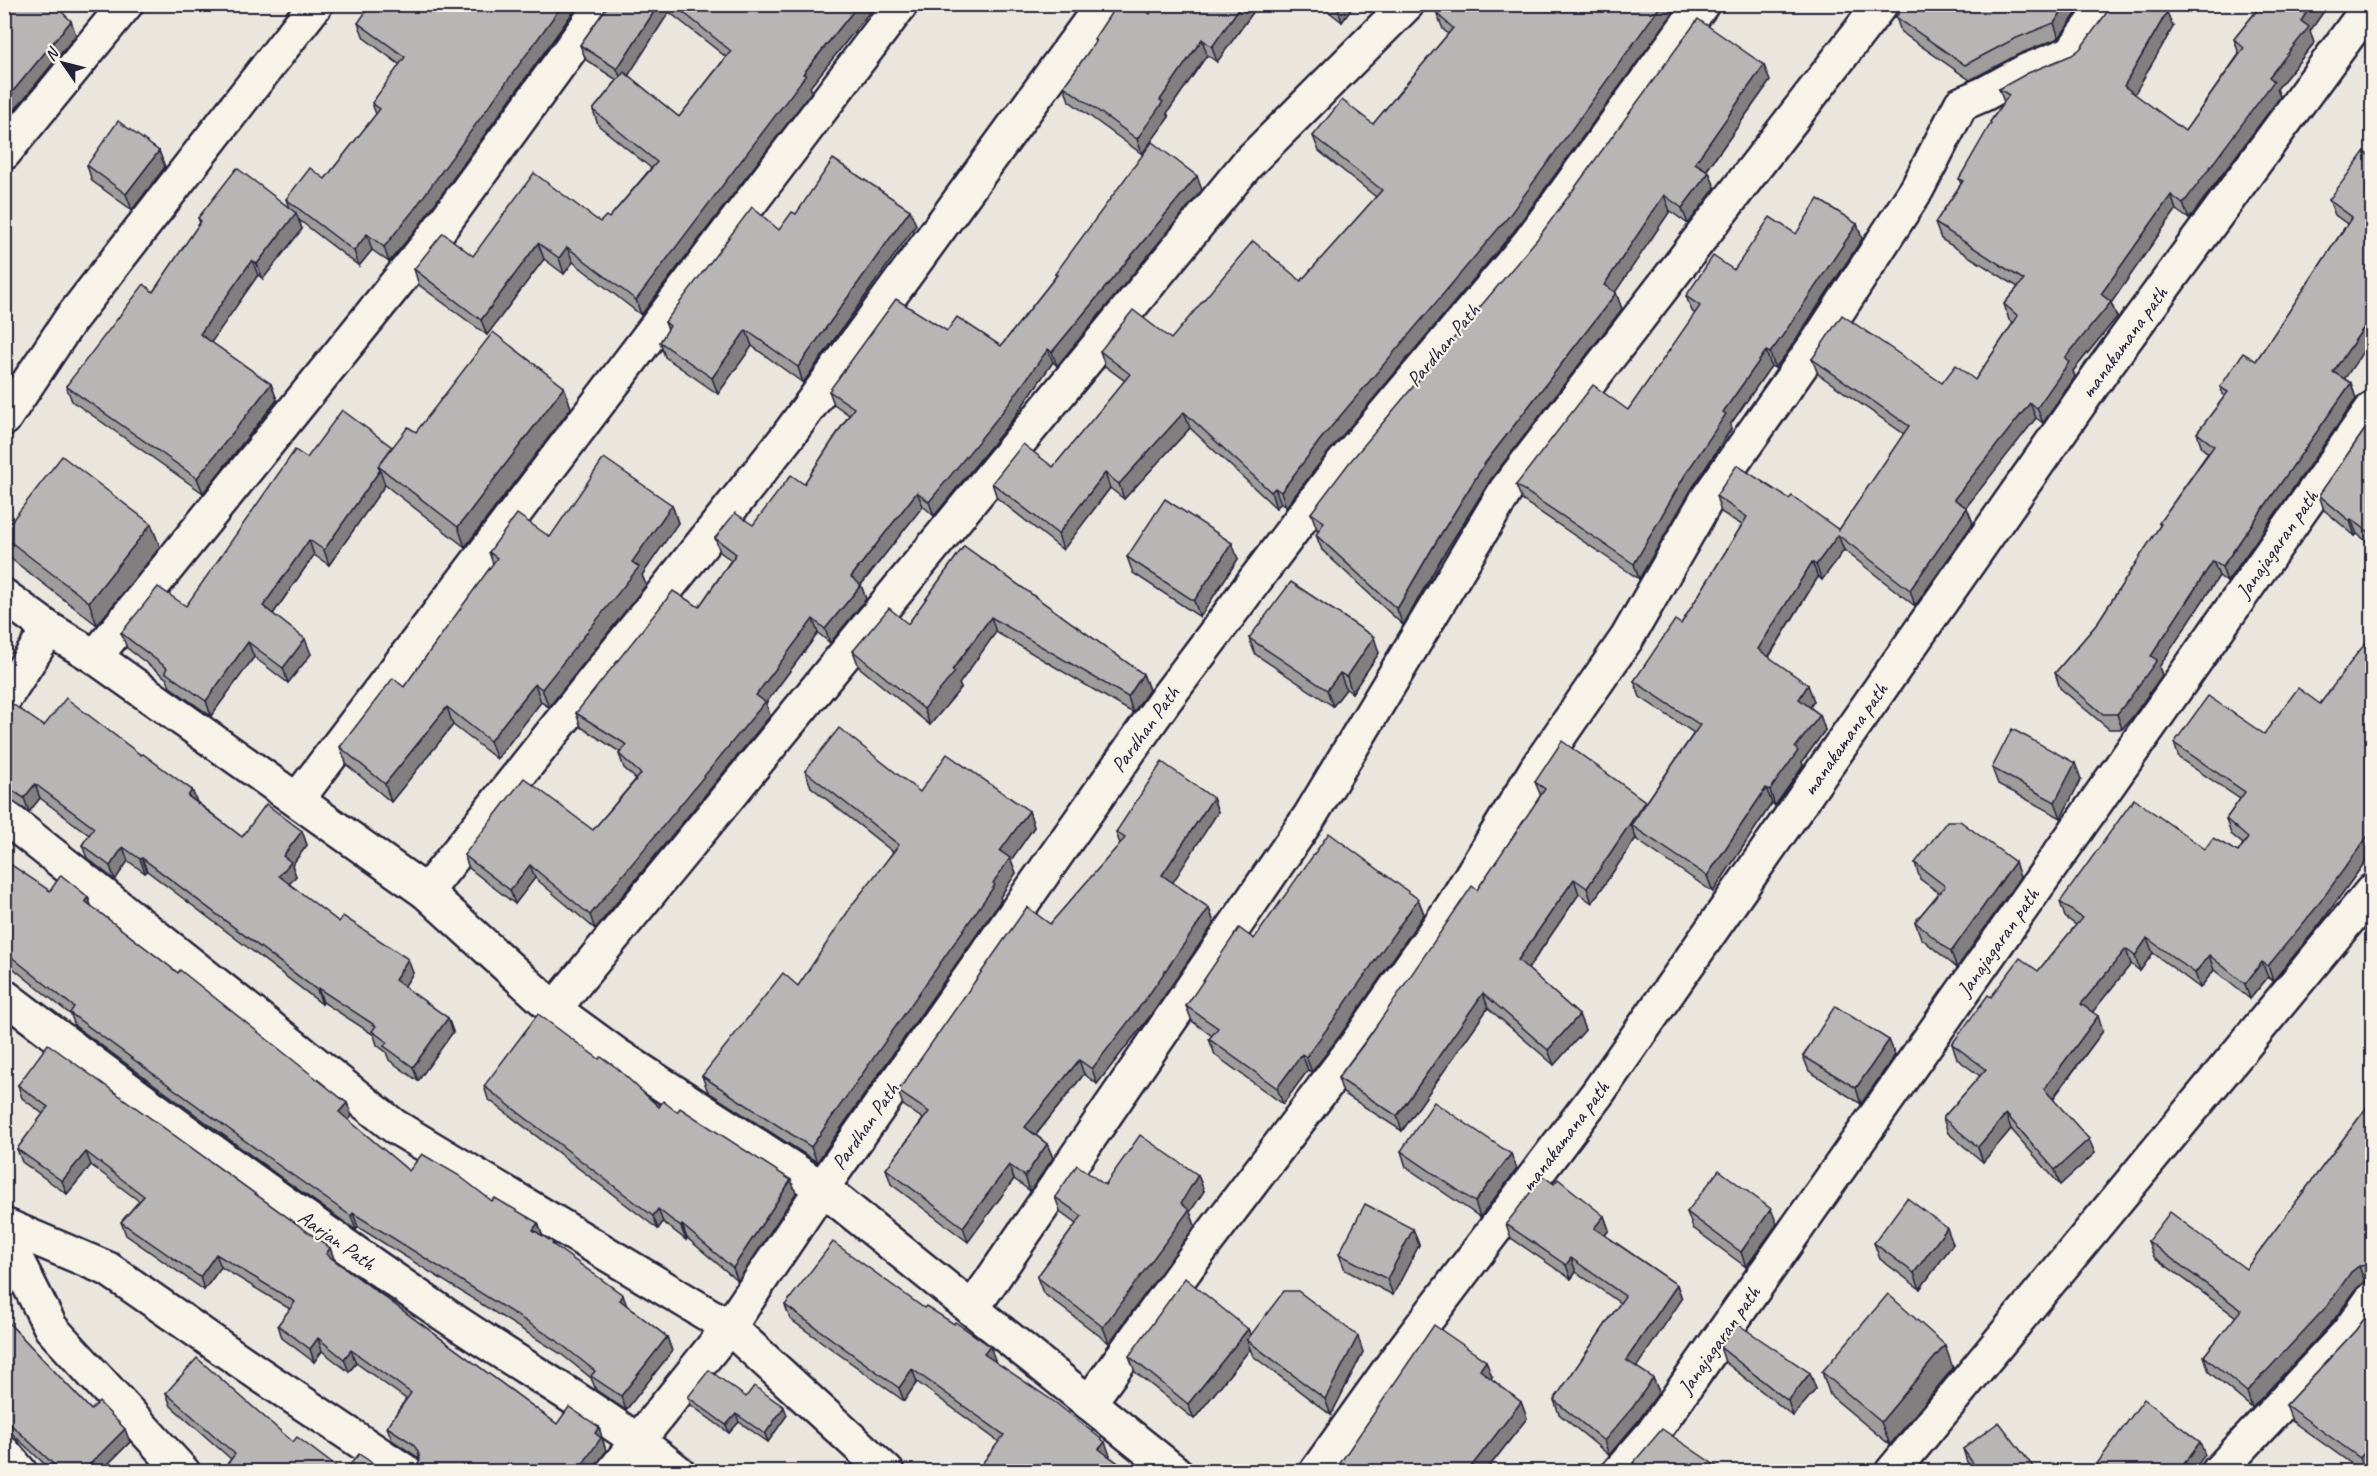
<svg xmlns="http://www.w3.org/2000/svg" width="2377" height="1476" font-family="Caveat,sans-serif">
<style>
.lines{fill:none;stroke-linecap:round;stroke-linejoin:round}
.minor-casing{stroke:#22223b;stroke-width:38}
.minor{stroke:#f7f3e8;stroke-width:33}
.wall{fill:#9e9d9c;stroke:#22223b;stroke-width:1.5;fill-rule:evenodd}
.shaded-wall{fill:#817f7f;stroke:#22223b;stroke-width:1.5}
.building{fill:#b8b6b5;stroke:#22223b;stroke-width:1.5}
.labels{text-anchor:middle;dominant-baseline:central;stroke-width:4.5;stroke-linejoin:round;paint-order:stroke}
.street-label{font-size:21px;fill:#22223b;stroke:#f7f3e8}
</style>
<rect width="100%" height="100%" fill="#eae6de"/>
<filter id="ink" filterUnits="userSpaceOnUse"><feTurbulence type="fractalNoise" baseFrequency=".0167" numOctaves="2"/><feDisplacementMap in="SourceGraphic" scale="12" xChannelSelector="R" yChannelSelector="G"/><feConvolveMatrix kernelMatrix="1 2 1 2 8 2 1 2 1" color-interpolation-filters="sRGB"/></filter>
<g filter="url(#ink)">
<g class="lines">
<defs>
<g id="minor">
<polyline points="4,153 126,4"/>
<polyline points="4,419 70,320 316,4"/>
<polyline points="4,596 49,629 95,657 426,892 554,1009 617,1055 822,1188 1175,1472"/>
<polyline points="95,657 433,238 603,4"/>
<polyline points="4,699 49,629"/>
<polyline points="297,800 901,4"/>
<polyline points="4,816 394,1126 729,1327 887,1472"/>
<polyline points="426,892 787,437 1103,4"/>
<path d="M4,996C147,1105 293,1211 441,1312C520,1366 604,1412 678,1472"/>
<polyline points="554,1009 1247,164 1407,4"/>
<polyline points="4,1225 108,1269 259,1374 406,1472"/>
<polyline points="4,1235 51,1328 183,1472"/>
<polyline points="972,1309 1310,816 1506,490 1881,4"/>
<polyline points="1089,1403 1188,1266 1356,1045 1452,907 1537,768 1627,638 1707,499 1819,340 1917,189 1961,104 1984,94 2026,71 2071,53 2107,4"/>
<polyline points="4,1453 20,1472"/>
<polyline points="613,1472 729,1327 822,1188 1165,700 1340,467 1529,243 1702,4"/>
<polyline points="1316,1472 1396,1360 1597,1094 2107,364 2371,4"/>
<polyline points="1619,1472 1653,1433 2372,409"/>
<polyline points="1892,1472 2372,891"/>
<polyline points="2218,1472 2348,1333 2372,1299"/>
</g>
</defs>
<use href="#minor" class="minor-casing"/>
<use href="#minor" class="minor"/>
</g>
<g class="wall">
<polygon points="579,4 418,227 389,262 372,250 359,266 299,220 302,229 263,279 258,275 211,342 271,384 277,400 203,493 72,401 66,386 153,292 200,223 198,218 289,208 286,199 325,179 376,114 372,103 400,65 364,38 358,23"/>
<path d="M609,4H876L810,87L812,91L641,315L573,262L564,274L544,259L487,335L419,285L414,269L473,256L600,222L609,218L651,168L598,125L593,110L617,80L586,60L580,45ZM669,12L726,57L679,117L628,75Z"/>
<polygon points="1156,4 1259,4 1217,62 1207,55 1167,113 1169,117 1142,154 1069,101 1064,86 1095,43 1094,39 1150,14"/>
<polygon points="1319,4 1355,4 1342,22"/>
<polygon points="1441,4 1670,4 1673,13 1514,231 1326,455 1286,507 1281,503 1276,508 1190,428 1124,499 1110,488 1063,550 997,498 992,483 1053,467 1125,381 1105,366 1100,351 1171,339 1301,281 1376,197 1319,151 1313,136 1373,124 1448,34 1443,29 1437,14 1443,6"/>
<polygon points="2083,4 2059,38 2019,54 1970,80 1901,32 1896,17"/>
<polygon points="2262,4 2329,4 2310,31 2314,43 2277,89 2280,97 2189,219 2176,210 2111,303 2117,317 2073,371 2075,377 2043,423 2036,418 1966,507 1973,523 1915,606 1844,550 1822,580 1818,577 1769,657 1814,701 1810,707 1820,715 1825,730 1802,762 1803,766 1775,806 1772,803 1713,892 1637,840 1636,838 1592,903 1579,894 1528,969 1579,1015 1585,1030 1554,1065 1488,1008 1402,1131 1343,1093 1338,1078 1477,890 1541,796 1535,782 1645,801 1646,803 1694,733 1640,697 1634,681 1681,624 1742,525 1721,512 1716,496 1789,499 1839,530 1904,434 1818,374 1812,359 1942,383 1975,380 2013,323 2009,320 2004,304 2018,287 1941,239 1935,223 1961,184 1959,179 1991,124 1990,122 2004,102 1999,89 2173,27 2134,94 2185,131 2239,54 2234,39"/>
<polygon points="1770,81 1707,170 1709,172 1715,188 1688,224 1670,211 1615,292 1616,293 1622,309 1491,479 1442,557 1403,625 1322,550 1316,535 1319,530 1317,529 1311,513"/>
<polygon points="159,151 165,167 132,210 92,181 87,165"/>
<polygon points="2373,158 2373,337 2344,379 2351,383 2356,399 2227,582 2219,576 2159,667 2162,675 2134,715 2122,729 2109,729 2060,688 2055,673 2096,625 2160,526 2159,523 2208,453 2202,448 2197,433 2224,397 2220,387 2256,361 2347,224 2335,215 2329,200"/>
<polygon points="1202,190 1057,366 1053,362 1013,419 934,516 923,506 861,585 866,599 830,643 818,633 766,703 770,716 595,929 535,878 515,904 469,868 464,855 593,830 636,779 624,768 619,754 620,752 581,727 576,713 699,607 731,560 720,552 715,538 753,525 804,484 849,415 834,404 829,391 947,331 1001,346 1056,276 1055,274"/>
<polygon points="796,214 916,225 803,383 752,346 718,394 665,357 660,342 668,330 665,322 779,230"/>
<polygon points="1857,224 1862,239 1787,353 1775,368 1771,366 1730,425 1731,429 1691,490 1639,579 1522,500 1516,485 1628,410 1695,314 1692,311 1686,296 1796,234"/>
<polygon points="564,387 571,408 465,547 385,485 329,565 314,555 273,614 311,654 288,683 254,657 211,716 170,687 167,679 127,648 121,633 186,606 307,458 392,447 416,432"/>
<polygon points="2373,418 2373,546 2357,534 2355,536 2324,510 2319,495"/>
<polygon points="672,505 678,523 642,575 646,585 549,707 541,702 497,759 453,725 391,802 347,765 340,747 404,687 493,564 489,552"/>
<polygon points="151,524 160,547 97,625 10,558 4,544 4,531"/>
<polygon points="964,546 1143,674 1149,690 1133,713 996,632 959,684 961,688 930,725 859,667 853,651 908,624"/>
<polygon points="1127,557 1238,559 1200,617 1133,573"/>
<polygon points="2373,634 2373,851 2320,924 2273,981 2268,977 2250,999 2214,970 2200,988 2153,953 2140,971 2131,964 2092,1012 2103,1031 2053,1099 2095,1153 2060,1185 2011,1129 1983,1162 1948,1133 1943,1118 1980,1076 1957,1059 1952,1044 1991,997 2038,971 2076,925 2065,917 2060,902 2205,849 2238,852 2243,844 2231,834 2226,819 2240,799 2179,758 2174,743 2264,734 2320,704"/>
<polygon points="1249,638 1379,653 1352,693 1346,689 1333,706 1255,654"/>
<polygon points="4,702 44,726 141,755 192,790 197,802 242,837 302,831 307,845 292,865 296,876 289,884 339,922 413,973 404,987 448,1018 453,1032 418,1081 389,1060 386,1052 377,1045 374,1035 323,1002 322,1004 147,871 145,873 128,861 115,880 87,858 82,845 89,835 40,798 29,812 7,798 4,798"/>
<polygon points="1992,768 2081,779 2061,818 1998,784"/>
<polygon points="805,771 1029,811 1034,827 1011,860 1016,873 1000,897 1001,900 817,1162 708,1092 702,1076 798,986 893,852 811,787"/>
<polygon points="1213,798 1218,812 1172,882 1209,908 1214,923 1154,1011 1097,1084 1084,1074 1036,1135 1047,1144 1053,1158 1030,1191 1014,1179 968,1242 891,1184 886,1169 923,1119 903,1105 898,1091 1050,924 1120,844 1116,832"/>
<polygon points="4,860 50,891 88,897 91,906 347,1103 352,1116 348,1120 409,1171 492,1201 538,1223 542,1235 553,1242 555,1247 628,1307 667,1337 672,1351 626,1410 596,1390 591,1378 561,1354 358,1227 356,1230 286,1181 75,1026 71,1015 4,961"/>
<polygon points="1915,863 2020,877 1957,968 1921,938 1915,922 1939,893 1920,879"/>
<polygon points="1418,899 1424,914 1341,1034 1312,1072 1308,1070 1283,1104 1215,1055 1209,1039 1212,1036 1192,1021 1186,1006 1254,939"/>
<polygon points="1889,1040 1895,1055 1861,1104 1809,1071 1803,1056"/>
<polygon points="18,1085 330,1248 334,1260 557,1424 603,1440 603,1441 606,1451 417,1469 420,1460 416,1456 392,1440 387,1427 406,1399 356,1363 349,1372 322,1351 314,1362 282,1338 278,1325 290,1309 221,1267 204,1290 126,1235 121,1222 139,1201 91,1165 67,1194 22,1162 17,1149 43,1114 22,1098"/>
<polygon points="484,1086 659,1107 677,1112 796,1193 738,1281 687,1238 686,1240 663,1222 658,1229 488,1099"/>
<polygon points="2373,1099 2373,1281 2365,1282 2357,1288 2333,1321 2252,1408 2209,1372 2204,1356 2236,1317 2154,1257 2148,1241 2246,1269"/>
<polygon points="1401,1151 1511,1154 1517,1169 1480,1217 1406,1167"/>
<polygon points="1198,1175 1204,1191 1190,1212 1195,1226 1109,1343 1043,1293 1037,1277 1076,1224 1061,1213 1055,1197 1105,1185"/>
<polygon points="1687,1212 1777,1224 1746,1267 1693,1228"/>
<polygon points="1604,1216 1609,1230 1605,1235 1677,1285 1682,1299 1636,1367 1653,1378 1659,1392 1638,1421 1609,1455 1559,1414 1554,1400 1620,1303 1576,1272 1571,1279 1511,1238 1506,1224"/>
<polygon points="1413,1229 1419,1245 1393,1295 1345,1270 1339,1254"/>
<polygon points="1874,1243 1953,1244 1920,1289 1880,1259"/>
<polygon points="785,1305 995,1360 994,1361 1110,1455 1109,1456 1130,1472 984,1472 981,1465 999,1442 917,1382 904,1401 790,1319"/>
<polygon points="2373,1307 2373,1465 2368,1472 2363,1472 2292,1421 2286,1405 2356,1330"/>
<polygon points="4,1318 91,1410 130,1442 100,1472 53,1472 4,1426"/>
<polygon points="1248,1329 1251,1336 1363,1352 1331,1415 1253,1356 1250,1349 1194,1419 1135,1372 1129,1356"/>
<polygon points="1720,1347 1810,1373 1816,1389 1793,1416 1725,1362"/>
<polygon points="1953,1368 1890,1445 1830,1395 1822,1372"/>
<polygon points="1492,1377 1491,1379 1521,1402 1527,1418 1485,1472 1334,1472"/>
<polygon points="166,1393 293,1442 343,1472 226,1472 225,1467 231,1459 171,1406"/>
<polygon points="688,1397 746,1397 787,1415 768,1442 739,1422 729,1433 691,1405"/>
<polygon points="1963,1449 2037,1472 1975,1472 1967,1462"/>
<polygon points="1633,1463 1725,1472 1636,1472"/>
</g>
<g class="shaded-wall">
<polygon points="563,4 579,4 418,227 389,262 384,247"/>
<polygon points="659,4 667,4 669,12 623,84 617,69"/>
<polygon points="859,4 876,4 810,87 812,91 641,315 636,300 803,74"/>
<polygon points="1242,4 1259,4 1217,62 1212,47"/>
<polygon points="1338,4 1355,4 1342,22 1337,6"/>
<polygon points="1662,4 1670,4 1673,13 1514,231 1326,455 1286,507 1281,492 1320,440"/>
<polygon points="2067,4 2083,4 2059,38 2054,23"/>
<polygon points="2312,4 2329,4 2310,31 2314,43 2277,89 2280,97 2189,219 2183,204 2269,77 2301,21"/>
<polygon points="2167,12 2173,27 2130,102 2124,86"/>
<polygon points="71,21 76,35 4,123 4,102"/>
<polygon points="1202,39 1207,55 1167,113 1169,117 1142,154 1137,139 1160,100"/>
<polygon points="1764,65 1770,81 1701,178 1695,163"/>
<polygon points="159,151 165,167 132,210 126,194"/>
<polygon points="1709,172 1715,188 1688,224 1682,208"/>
<polygon points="1197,176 1202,190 1057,366 1052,352"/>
<polygon points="1664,195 1670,211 1610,300 1604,285"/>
<polygon points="2171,195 2176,210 2111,303 2117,317 2073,371 2075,377 2043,423 2037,408 2101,294"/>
<polygon points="910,210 916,225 803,383 798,367"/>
<polygon points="296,213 302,229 263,279 257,264"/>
<polygon points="1857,224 1862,239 1787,353 1775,368 1770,353"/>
<polygon points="367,234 372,250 359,266 354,251"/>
<polygon points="538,243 544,259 487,335 481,320"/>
<polygon points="567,247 573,262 564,274 559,258"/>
<polygon points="252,260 258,275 206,350 200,334"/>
<polygon points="1616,293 1622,309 1491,479 1442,557 1403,625 1397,609 1436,542 1485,463"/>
<polygon points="2373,314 2373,337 2339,387 2333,372"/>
<polygon points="746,330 752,346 718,394 712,378"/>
<polygon points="1048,349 1053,362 1013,419 934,516 929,502"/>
<polygon points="1766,351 1771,366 1730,425 1731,429 1691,490 1639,579 1634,564 1685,475 1723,412"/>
<polygon points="2351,383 2356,399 2227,582 2222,567"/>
<polygon points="271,384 277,400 203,493 197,478"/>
<polygon points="564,387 571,408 465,547 458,527"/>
<polygon points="2030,403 2036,418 1960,515 1954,499"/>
<polygon points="1184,412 1190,428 1124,499 1119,484"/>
<polygon points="380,470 385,485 329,565 324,550"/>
<polygon points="1105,473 1110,488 1063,550 1058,534"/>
<polygon points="1275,488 1281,503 1276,508 1271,492"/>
<polygon points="917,492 923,506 856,591 851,577"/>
<polygon points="672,505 678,523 642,575 646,585 549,707 542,689"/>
<polygon points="1967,508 1973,523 1915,606 1910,590"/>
<polygon points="2351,519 2357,534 2355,536 2350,521"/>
<polygon points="151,524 160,547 97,625 89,602"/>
<polygon points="1838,535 1844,550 1822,580 1816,565"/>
<polygon points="309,540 314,555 268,621 263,606"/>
<polygon points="1232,543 1238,559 1200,617 1194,601"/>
<polygon points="2213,561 2219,576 2159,667 2162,675 2134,715 2122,729 2117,714 2151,656"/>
<polygon points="1812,562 1818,577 1764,664 1758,649"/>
<polygon points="861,585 866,599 830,643 825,629"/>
<polygon points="991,617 996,632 959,684 961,688 930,725 924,709"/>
<polygon points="813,619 818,633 766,703 770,716 595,929 590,915"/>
<polygon points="1374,637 1379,653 1352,693 1347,677"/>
<polygon points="305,639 311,654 288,683 283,668"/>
<polygon points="248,642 254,657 211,716 206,701"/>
<polygon points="1340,673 1346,689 1333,706 1327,690"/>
<polygon points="1143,674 1149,690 1133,713 1128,697"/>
<polygon points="535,684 541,702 497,759 490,741"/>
<polygon points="1808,685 1814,701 1805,715 1799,699"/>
<polygon points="447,707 453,725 391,802 385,784"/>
<polygon points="1820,715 1825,730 1802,762 1803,766 1775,806 1770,790 1795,748"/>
<polygon points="2075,763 2081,779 2061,818 2055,802"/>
<polygon points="35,784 40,798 29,812 24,798"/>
<polygon points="1766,788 1772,803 1713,892 1707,876"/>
<polygon points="192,790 197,803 188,796"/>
<polygon points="1213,798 1218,812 1168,890 1162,875"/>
<polygon points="1645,801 1651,816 1631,825 1636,838 1592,903 1587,888"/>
<polygon points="1029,811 1034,827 1011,860 1016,873 1000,897 1001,900 817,1162 811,1147 993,883 1000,851"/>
<polygon points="2373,829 2373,851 2320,924 2273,981 2268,966"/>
<polygon points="302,831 307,845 292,865 296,876 284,890 279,876 283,856"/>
<polygon points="123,847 128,861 115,880 110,866"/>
<polygon points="142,858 147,871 145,873 140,859"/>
<polygon points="2015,862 2020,877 1957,968 1951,952"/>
<polygon points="530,865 535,878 515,904 510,890"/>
<polygon points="1574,879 1579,894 1523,976 1518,960"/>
<polygon points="88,897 93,911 85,901"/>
<polygon points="1418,899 1424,914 1341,1034 1312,1072 1306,1057"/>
<polygon points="1209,908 1214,923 1154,1011 1097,1084 1092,1069"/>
<polygon points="2147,938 2153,953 2140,971 2135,956"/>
<polygon points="2126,949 2131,964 2087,1019 2081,1004"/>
<polygon points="2209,955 2214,970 2200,988 2195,973"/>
<polygon points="408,959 413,973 400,993 395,980"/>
<polygon points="2262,962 2268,977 2250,999 2245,984"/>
<polygon points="318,988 323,1002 322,1004 317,990"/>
<polygon points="1483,993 1488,1008 1402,1131 1397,1116"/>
<polygon points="1579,1015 1585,1030 1554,1065 1548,1050"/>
<polygon points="2098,1016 2103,1031 2049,1103 2044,1089"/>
<polygon points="448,1018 453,1032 418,1081 413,1067"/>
<polygon points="1889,1040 1895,1055 1861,1104 1856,1088"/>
<polygon points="1302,1054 1308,1070 1283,1104 1277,1088"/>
<polygon points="1079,1060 1084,1074 1030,1142 1025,1127"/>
<polygon points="347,1103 352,1116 344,1126 339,1112"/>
<polygon points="2006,1114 2011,1129 1983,1162 1978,1147"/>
<polygon points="2089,1139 2095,1153 2060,1185 2055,1170"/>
<polygon points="1047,1144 1053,1158 1030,1191 1025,1176"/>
<polygon points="86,1152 91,1165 67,1194 62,1181"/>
<polygon points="1511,1154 1517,1169 1480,1217 1475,1202"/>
<polygon points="1009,1165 1014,1179 968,1242 963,1227"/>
<polygon points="1198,1175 1204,1191 1190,1212 1195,1226 1109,1343 1103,1327"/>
<polygon points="791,1180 796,1193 738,1281 733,1268"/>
<polygon points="658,1209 663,1222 658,1229 653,1216"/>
<polygon points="1771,1209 1777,1224 1746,1267 1741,1252"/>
<polygon points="353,1213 358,1227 356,1230 351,1216"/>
<polygon points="1604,1216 1609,1230 1599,1242 1594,1228"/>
<polygon points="538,1223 543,1237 533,1230"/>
<polygon points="682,1225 687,1238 686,1240 681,1227"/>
<polygon points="1947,1228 1953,1244 1920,1289 1914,1273"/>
<polygon points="1413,1229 1419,1245 1393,1295 1387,1279"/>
<polygon points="330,1248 335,1261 326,1254"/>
<polygon points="216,1254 221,1267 204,1290 200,1277"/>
<polygon points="1571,1258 1576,1272 1571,1279 1566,1265"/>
<polygon points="2359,1266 2365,1282 2357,1288 2333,1321 2252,1408 2247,1392 2351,1272"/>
<polygon points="1677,1285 1682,1299 1632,1374 1626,1360"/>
<polygon points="623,1295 628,1309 620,1300"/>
<polygon points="1248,1329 1254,1344 1247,1340 1250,1349 1194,1419 1188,1404"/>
<polygon points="1358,1336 1363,1352 1331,1415 1325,1399"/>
<polygon points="667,1337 672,1351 626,1410 621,1396"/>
<polygon points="318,1338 322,1351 314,1362 310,1349"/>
<polygon points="1945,1345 1953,1368 1890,1445 1881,1422"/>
<polygon points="990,1346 995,1360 989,1368 984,1354"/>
<polygon points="351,1350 356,1363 349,1372 344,1359"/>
<polygon points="1486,1361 1492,1377 1486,1386 1480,1370"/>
<polygon points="912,1369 917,1382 904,1401 899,1388"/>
<polygon points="1810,1373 1816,1389 1793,1416 1788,1401"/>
<polygon points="1653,1378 1659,1392 1638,1421 1609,1455 1604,1441"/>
<polygon points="1521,1402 1527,1418 1485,1472 1467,1472"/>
<polygon points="784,1407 787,1415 768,1442 765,1434"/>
<polygon points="736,1414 739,1422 729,1433 726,1425"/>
<polygon points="599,1427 606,1451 591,1472 577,1472 595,1433"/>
<polygon points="125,1429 130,1442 100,1472 82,1472"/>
<polygon points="2373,1441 2373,1465 2368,1472 2365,1472 2360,1458"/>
<polygon points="1105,1442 1110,1455 1104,1462 1099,1449"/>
<polygon points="2200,1442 2205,1455 2192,1472 2178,1472"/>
<polygon points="1415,1466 1417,1472 1412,1472"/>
</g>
<g class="building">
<polygon points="4,4 54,4 71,21 4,102"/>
<polygon points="371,4 563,4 413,211 384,247 367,234 354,251 286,199 310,168 325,179 380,109 372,103 405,57 358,23"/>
<polygon points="609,4 659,4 617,69 580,45"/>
<polygon points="673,4 859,4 803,74 806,75 636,300 567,247 559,258 538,243 481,320 414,269 443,233 473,256 534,173 600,222 606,216 609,218 657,162 593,110 624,72 679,117 731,51"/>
<polygon points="1117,4 1136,4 1150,14 1156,4 1242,4 1212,47 1202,39 1160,100 1163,102 1137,139 1064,86 1096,41 1094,39"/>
<polygon points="1445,4 1662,4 1509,216 1320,440 1281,492 1275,488 1271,492 1184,412 1119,484 1105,473 1058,534 992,483 1023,444 1053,467 1130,374 1100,351 1133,310 1171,339 1253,241 1301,281 1382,190 1313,136 1342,100 1373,124 1453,28 1437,14"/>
<polygon points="1905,4 2067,4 2054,23 2014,39 1965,65 1896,17"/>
<polygon points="2113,4 2154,4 2167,12 2124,86 2185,131 2244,48 2234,39 2262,4 2312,4 2301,21 2309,27 2269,77 2274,81 2183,204 2171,195 2101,294 2111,302 2065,358 2069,362 2037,408 2030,403 1954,499 1967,508 1910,590 1838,535 1816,565 1812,562 1758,649 1808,685 1799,699 1820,715 1795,748 1798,751 1770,790 1766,788 1707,876 1631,825 1700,725 1634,681 1675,620 1681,624 1747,517 1716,496 1737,465 1789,499 1792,496 1839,530 1909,426 1812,359 1842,315 1942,383 1956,365 1975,380 2018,316 2004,304 2024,280 1935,223 1963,181 1959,179 1991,123 1990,122 2009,95 1999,89 2028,73 2072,55 2080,49"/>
<polygon points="1698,19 1764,65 1695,163 1709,172 1682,208 1664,195 1604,285 1616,293 1485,463 1436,542 1397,609 1316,535 1324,522 1311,513 1349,463 1538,238"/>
<polygon points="118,121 159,151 126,194 87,165"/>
<polygon points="1152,142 1197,176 1052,352 1048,349 1008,405 929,502 917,492 851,577 861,585 825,629 813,619 756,695 765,702 590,915 530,865 510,890 464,855 524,778 593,830 641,774 619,754 627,745 576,713 673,591 699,607 736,554 715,538 735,513 753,525 791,475 804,484 854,408 829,391 896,299 947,331 957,317 1001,346 1057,275 1055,274"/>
<polygon points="2364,152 2373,158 2373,314 2333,372 2351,383 2222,567 2213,561 2151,656 2157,660 2129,699 2117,714 2103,714 2055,673 2096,625 2161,524 2159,523 2214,446 2197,433 2228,392 2220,387 2243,353 2256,361 2352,217 2329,200"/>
<polygon points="833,159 910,210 798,367 746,330 712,378 660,342 670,326 665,322 752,207 779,230 792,212 796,214"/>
<polygon points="237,168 296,213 257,264 252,260 200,334 271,384 197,478 66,386 144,284 153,292 201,221 198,218"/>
<polygon points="1818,199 1857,224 1781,338 1770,353 1766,351 1723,412 1726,414 1685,475 1634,564 1516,485 1593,385 1628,410 1700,306 1686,296 1713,256 1734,270 1770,217 1796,234"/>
<polygon points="493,332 564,387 458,527 378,466 408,427 416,432"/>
<polygon points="342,410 392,447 378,466 380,470 324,550 309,540 263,606 305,639 283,668 248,642 206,701 165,672 167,668 121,633 158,587 186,606 295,450 307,458"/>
<polygon points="2373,418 2373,535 2351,519 2350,521 2319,495"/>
<polygon points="62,456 151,524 89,602 4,537 4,531"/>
<polygon points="604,458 672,505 632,562 639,567 542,689 535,684 490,741 447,707 385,784 340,747 393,678 404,687 497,558 489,552 517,514 550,537"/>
<polygon points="1165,499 1232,543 1194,601 1127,557"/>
<polygon points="964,546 1143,674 1128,697 991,617 952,670 955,672 924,709 853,651 889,608 908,624"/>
<polygon points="1291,582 1374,637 1347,677 1340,673 1327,690 1249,638"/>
<polygon points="2373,634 2373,829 2315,909 2268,966 2262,962 2245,984 2209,955 2195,973 2147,938 2135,956 2126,949 2081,1004 2098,1016 2044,1089 2089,1139 2055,1170 2006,1114 1978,1147 1943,1118 1986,1069 1952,1044 1988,995 1991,997 2020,958 2038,971 2082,918 2060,902 2134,799 2205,849 2213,838 2238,852 2248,838 2226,819 2245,792 2174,743 2208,696 2264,734 2298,688 2320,704 2356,655"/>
<polygon points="66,698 141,755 143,754 192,790 188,796 242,837 266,804 302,831 283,856 291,862 279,876 339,922 343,916 408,959 395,980 448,1018 413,1067 384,1046 387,1042 372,1031 376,1026 318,988 317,990 142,858 140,859 123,847 110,866 82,845 94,828 35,784 24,798 4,785 4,702 8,701 44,726"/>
<polygon points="839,728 920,792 947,754 1029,811 1000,851 1010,858 993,883 995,885 811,1147 702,1076 783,973 798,986 855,901 899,845 805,771"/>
<polygon points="2012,729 2075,763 2055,802 1992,768"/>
<polygon points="1562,741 1645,801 1587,888 1574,879 1518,960 1579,1015 1548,1050 1483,993 1397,1116 1338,1078 1366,1041 1472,886 1477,890 1545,789 1535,782"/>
<polygon points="1162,762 1213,798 1162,875 1209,908 1148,996 1092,1069 1079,1060 1025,1127 1047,1144 1025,1176 1009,1165 963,1227 886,1169 929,1112 898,1091 1027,907 1050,924 1125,838 1116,832"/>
<polygon points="1947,821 1960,821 2015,862 1951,952 1915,922 1945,886 1915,863"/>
<polygon points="1329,833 1418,899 1335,1018 1306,1057 1302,1054 1277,1088 1209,1039 1218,1028 1186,1006 1239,928 1254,939"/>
<polygon points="4,860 50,891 61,875 88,897 85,901 178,973 180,970 347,1103 339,1112 409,1171 422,1154 458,1175 492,1201 495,1198 538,1223 533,1230 553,1242 552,1244 623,1295 620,1300 667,1337 621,1396 591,1376 595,1371 556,1340 353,1213 351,1216 281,1167 70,1013 74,1007 4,951"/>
<polygon points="1835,1006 1889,1040 1856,1088 1803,1056"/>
<polygon points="538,1014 599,1059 601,1057 617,1068 659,1107 663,1101 677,1112 680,1108 791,1180 733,1268 682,1225 681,1227 658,1209 653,1216 484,1086"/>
<polygon points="48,1044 330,1248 326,1254 557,1424 569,1407 599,1427 595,1433 601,1438 577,1472 414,1472 417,1469 420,1460 418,1451 412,1443 387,1427 411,1393 351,1350 344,1359 318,1338 310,1349 278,1325 295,1302 216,1254 200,1277 121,1222 144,1196 86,1152 62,1181 17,1149 48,1107 18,1085"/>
<polygon points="2373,1099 2373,1266 2369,1265 2359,1266 2351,1272 2328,1305 2247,1392 2204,1356 2241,1310 2148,1241 2170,1212 2246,1269"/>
<polygon points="1434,1102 1511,1154 1475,1202 1401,1151"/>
<polygon points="1140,1135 1198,1175 1181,1203 1189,1210 1103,1327 1037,1277 1082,1216 1055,1197 1077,1165 1105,1185"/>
<polygon points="1719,1170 1771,1209 1741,1252 1687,1212"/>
<polygon points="1543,1176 1554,1184 1558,1179 1604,1216 1594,1228 1677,1285 1626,1360 1653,1378 1633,1407 1604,1441 1554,1400 1625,1296 1571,1258 1566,1265 1506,1224"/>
<polygon points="1907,1198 1947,1228 1914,1273 1874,1243"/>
<polygon points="1365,1204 1413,1229 1387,1279 1339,1254"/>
<polygon points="833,1242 924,1308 926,1306 954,1324 955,1322 990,1346 984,1354 1056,1403 1105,1442 1099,1449 1130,1472 990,1472 981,1465 1004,1435 912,1369 899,1388 785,1305"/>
<polygon points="1185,1278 1248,1329 1188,1404 1129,1356"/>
<polygon points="1284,1291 1298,1291 1358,1336 1325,1399 1247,1340"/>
<polygon points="1888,1294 1945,1345 1881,1422 1822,1372"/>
<polygon points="2373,1307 2373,1441 2360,1458 2286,1405 2356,1330"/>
<polygon points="4,1318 91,1410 99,1402 125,1429 82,1472 62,1472 4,1418"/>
<polygon points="1736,1323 1810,1373 1788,1401 1720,1347"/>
<polygon points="1434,1325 1486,1361 1480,1370 1521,1402 1467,1472 1423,1472 1415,1466 1412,1472 1334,1472"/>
<polygon points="197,1358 293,1442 297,1437 343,1472 230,1472 225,1467 235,1454 166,1393"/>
<polygon points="709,1370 746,1397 754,1386 784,1407 765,1434 736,1414 726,1425 688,1397"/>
<polygon points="2144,1399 2200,1442 2178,1472 2091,1472"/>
<polygon points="1999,1422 2037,1472 1979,1472 1963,1449"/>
<polygon points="1662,1429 1725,1472 1638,1472 1640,1468 1633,1463"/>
<polygon points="359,1454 386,1472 344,1472"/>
</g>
</g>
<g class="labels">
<g class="street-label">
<text transform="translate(2124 342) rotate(-54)">manakamana path</text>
<text transform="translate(1443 345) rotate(-50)">Pardhan Path</text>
<text transform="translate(2277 544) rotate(-55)">Janajagaran path</text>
<text transform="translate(1145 729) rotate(-54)">Pardhan Path</text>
<text transform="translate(1845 739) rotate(-55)">manakamana path</text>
<text transform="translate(1998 942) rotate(-55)">Janajagaran path</text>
<text transform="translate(865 1126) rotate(-55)">Pardhan Path</text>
<text transform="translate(1565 1136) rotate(-53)">manakamana path</text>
<text transform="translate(337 1240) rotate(35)">Aarjan Path</text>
<text transform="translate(1719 1340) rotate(-55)">Janajagaran path</text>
</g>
</g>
<rect width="2377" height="1476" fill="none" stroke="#f7f3e8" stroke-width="24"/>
<rect x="12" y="12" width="2353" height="1452" fill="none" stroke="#22223b" stroke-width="2" filter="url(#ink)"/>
<g transform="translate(63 63) rotate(305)" stroke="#f7f3e8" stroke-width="4.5" paint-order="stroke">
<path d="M0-4.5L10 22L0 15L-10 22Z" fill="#22223b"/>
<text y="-9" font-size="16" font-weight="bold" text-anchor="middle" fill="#22223b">N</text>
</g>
</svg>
